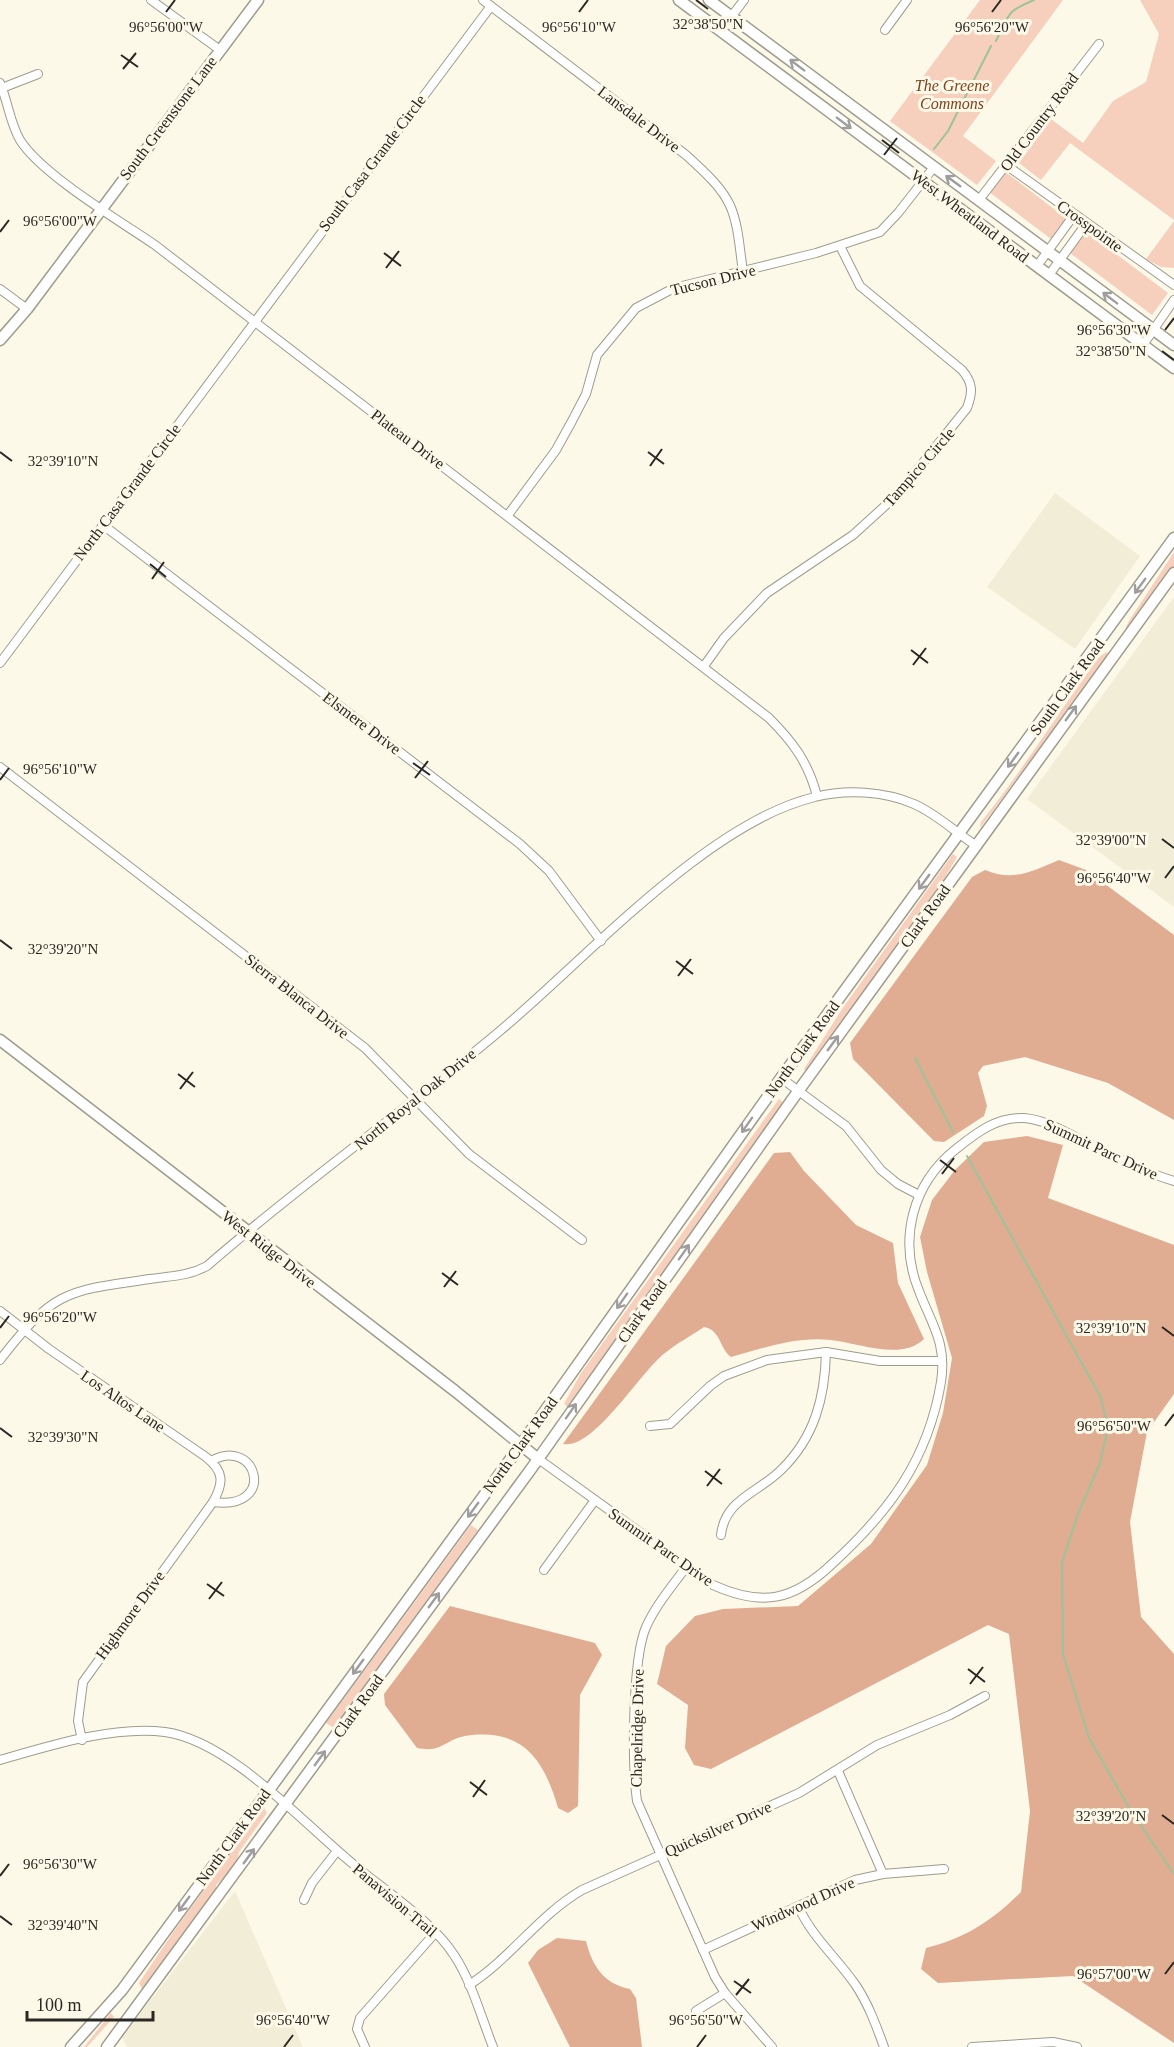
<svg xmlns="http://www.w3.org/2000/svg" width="1174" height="2047" font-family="Georgia,serif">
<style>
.built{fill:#f2edd6}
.green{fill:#f6d0bc}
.forest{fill:#e0ac92}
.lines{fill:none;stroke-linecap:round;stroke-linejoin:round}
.stream{stroke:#9cc399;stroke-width:2}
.street-casing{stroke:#9f9c8d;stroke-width:10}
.secondary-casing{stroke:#9f9c8d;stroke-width:13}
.street{stroke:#fff;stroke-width:8}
.secondary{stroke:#fff;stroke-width:10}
.oneway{stroke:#9f9e9c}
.ticks{fill:none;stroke:#2a2822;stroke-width:2}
.labels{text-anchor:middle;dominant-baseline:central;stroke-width:6;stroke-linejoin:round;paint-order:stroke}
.park-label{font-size:16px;font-style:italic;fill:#82421c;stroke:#fdf9e9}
.street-label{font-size:16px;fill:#2a2822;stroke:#fdf9e9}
.ticks-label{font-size:15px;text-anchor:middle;fill:#2a2822;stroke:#fdf9e9;stroke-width:6;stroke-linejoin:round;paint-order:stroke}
</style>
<rect width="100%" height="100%" fill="#fdf9e9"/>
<g class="built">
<polygon points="1055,493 1140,556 1075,649 987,587"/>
<polygon points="1174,597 1174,907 1027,799"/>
<polygon points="235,1891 303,2047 127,2047 122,2037"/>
</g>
<g class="green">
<polygon points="980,0 1063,0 963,136 996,161 977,185 890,121"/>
<polygon points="1140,0 1174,0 1174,220 1070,143 1041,180 1019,163 1051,119 1083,143 1113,101 1146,82 1159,34"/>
<polygon points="1004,171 1066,218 1051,239 989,192"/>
<polygon points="1174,221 1174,268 1161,267 1146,259"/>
<polygon points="1087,232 1168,293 1152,315 1070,253"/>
<polygon points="1174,552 1174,569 1129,629 1126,627 1129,621"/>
<path d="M1106,652L1109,654L980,828L981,822C1023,770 1058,713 1098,658Z"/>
<polygon points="953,854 957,857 929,904 806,1073 804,1069 842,1009"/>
<polygon points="779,1099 784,1103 778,1114 568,1407 564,1404 581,1373"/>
<polygon points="471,1525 478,1530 334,1728 326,1723"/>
<polygon points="264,1808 267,1813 239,1852 237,1861 226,1876 216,1885 216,1889 142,1989 139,1983 174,1931"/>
<polygon points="111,2013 114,2017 87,2047 84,2047"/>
</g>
<g class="forest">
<path d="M1059,860L1086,870L1174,935V1120L1108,1083L1025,1057L983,1066L978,1073L987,1106L984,1116L944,1142L934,1141L853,1059L850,1043L972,877L985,870C1013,882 1033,871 1059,860Z"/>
<path d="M1027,1136L1063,1145L1048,1198L1174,1245V1394L1147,1432L1130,1522L1141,1617L1174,1654V2043L1073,1976L938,1983L921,1969L926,1948C967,1937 990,1922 1021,1892L1030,1811L1009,1634L988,1625L711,1769L694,1765L685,1748L688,1705L657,1684L666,1646L695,1616L723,1609L798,1606L871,1544L927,1465L943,1413L952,1358L927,1272L920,1237L932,1200L955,1170L984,1142Z"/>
<path d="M790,1152L804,1171L856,1225L893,1243L898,1283L924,1339C902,1361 858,1343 831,1340C797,1336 763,1348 731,1357C719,1348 721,1330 704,1327C691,1336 677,1343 665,1353C640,1372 594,1450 563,1444L774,1153Z"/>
<path d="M450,1606L595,1643L602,1655L580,1695L578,1806L568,1813L558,1808C544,1759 522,1727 465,1736C444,1740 443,1753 417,1748L385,1705L384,1694Z"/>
<path d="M557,1938L586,1941C592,1966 604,1984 630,1989L636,1998L642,2047H570L528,1963L538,1950Z"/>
</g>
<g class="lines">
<g class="stream">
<path d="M996,41C1010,14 1005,12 1034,0"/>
<polyline points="934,149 948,131 991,46"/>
<polyline points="915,1058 953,1132"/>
<polyline points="967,1156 1101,1398 1108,1428 1100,1463 1078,1514 1062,1563 1063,1654 1089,1738 1131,1811 1174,1874"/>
</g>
<defs>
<g id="street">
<polyline points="151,0 220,50"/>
<path d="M483,0L686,155C736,200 735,207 743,273"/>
<polyline points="731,17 744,0"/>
<polyline points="885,30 907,0"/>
<path d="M0,83C8,102 10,123 20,140C41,174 120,221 155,245L769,718C793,742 808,762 817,796"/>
<polyline points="2,88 38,74"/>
<polyline points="1006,165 1174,285"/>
<polyline points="979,200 1099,44"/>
<polyline points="1037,266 1074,215"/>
<polyline points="1049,275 1086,224"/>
<polyline points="0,289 27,309"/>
<polyline points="1143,345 1174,300"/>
<polyline points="508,515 556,450 572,421 586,394 597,355 636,308 674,288 816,253 880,232 898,213 934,167"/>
<polyline points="103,525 520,844 549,871 601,941"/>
<polyline points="0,663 491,6"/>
<path d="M704,666L724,638L767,593L853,535L897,495L967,408C973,392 973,383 962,370L860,286L840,246"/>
<polyline points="0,767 365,1048 469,1154 582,1240"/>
<polyline points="781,1078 846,1126 881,1170 898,1184 919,1195"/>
<path d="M0,1311L49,1349L206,1457C224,1471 224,1483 213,1502L83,1682L78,1721L82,1740"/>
<path d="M0,1360C54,1290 66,1291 150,1279C171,1276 189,1276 207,1266C302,1183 405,1111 501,1030C586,959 708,822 815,797C846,789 884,791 914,804C937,814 956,833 977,846"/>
<polyline points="650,1426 670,1424 710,1386 724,1376 767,1360 826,1352 880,1361 942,1361"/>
<path d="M537,1458L713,1585C762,1607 793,1601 832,1564C889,1512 928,1460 941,1382C947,1343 932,1325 919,1291C898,1240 912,1184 956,1149C976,1133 996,1117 1024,1118C1047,1120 1067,1133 1087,1143C1116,1157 1143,1172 1174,1181"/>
<path d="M211,1461C257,1435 278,1511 213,1502"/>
<path d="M721,1535C725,1499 758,1493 781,1470C815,1437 825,1397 826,1352"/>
<path d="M687,1566C672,1586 656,1605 646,1627C632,1660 632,1764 637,1801L715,1977L725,1993L772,2047"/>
<polyline points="544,1570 595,1500"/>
<path d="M0,1760C48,1746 115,1725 165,1732C230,1741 303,1823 353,1864C384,1890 432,1921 454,1955C472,1982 481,2017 493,2047"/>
<polyline points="838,1771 883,1874"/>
<polyline points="304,1900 312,1883 337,1851"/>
<path d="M798,1906C812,1937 836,1957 855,1984C868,2003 876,2025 884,2047"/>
<polyline points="703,1950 855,1880 883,1874 944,1869"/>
<path d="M469,1985C511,1958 539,1915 582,1890L799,1793L877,1745L950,1715L985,1696"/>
<polyline points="696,2011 725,1993"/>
<polyline points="365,2047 357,2029 360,2018 435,1933"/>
<polyline points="972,2047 1053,2042 1077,2047"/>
</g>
<g id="secondary">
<polyline points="679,0 1174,368"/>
<polyline points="709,0 1174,345"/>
<polyline points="0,340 27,309 258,0"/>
<polyline points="0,1040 455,1391 537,1458"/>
<polyline points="71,2047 122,1990 269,1790 520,1446 781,1078 1174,538"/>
<polyline points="107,2047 531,1469 799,1090 1174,573"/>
</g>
</defs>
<use href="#street" class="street-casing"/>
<use href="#secondary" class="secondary-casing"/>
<use href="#street" class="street"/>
<use href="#secondary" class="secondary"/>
</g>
<defs><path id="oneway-shaft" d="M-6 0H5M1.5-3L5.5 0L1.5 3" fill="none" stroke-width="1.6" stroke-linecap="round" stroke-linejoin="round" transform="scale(1.5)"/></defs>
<g class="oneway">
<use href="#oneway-shaft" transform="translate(797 65) rotate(-143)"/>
<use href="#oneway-shaft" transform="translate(844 123) rotate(37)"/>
<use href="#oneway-shaft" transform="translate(953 181) rotate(-144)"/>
<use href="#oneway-shaft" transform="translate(1110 298) rotate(-143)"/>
<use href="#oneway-shaft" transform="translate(1140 586) rotate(126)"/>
<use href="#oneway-shaft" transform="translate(1071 713) rotate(-54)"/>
<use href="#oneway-shaft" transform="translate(1013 760) rotate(126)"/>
<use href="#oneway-shaft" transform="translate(924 882) rotate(126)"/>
<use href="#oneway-shaft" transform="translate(833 1043) rotate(-54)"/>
<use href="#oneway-shaft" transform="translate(747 1125) rotate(125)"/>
<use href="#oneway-shaft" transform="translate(684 1252) rotate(-55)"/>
<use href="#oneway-shaft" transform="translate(622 1301) rotate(125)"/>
<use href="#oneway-shaft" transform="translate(571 1411) rotate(-55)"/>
<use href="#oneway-shaft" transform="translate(473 1510) rotate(126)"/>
<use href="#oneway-shaft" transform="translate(434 1600) rotate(-54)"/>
<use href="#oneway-shaft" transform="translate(358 1667) rotate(126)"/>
<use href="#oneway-shaft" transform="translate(320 1758) rotate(-54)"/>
<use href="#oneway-shaft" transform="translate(249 1856) rotate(-54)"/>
<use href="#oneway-shaft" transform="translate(184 1904) rotate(126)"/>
</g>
<path class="ticks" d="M696,0L708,9M166,12L175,0M579,12L588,0M992,12L1001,0M121,55L138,67M123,69L136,53M882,140L899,153M884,155L897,138M0,232L9,220M384,253L401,266M386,268L399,251M1165,330L1174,318M1162,351L1174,360M0,452L12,461M648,452L664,464M650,466L662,449M150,564L166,577M152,579L164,562M911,650L928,663M913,665L926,648M413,763L430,775M415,778L428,761M0,780L9,768M1162,839L1174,848M1165,878L1174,866M0,940L12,949M676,961L693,974M678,976L691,959M178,1074L195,1087M180,1089L193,1072M940,1160L956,1172M942,1174L954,1158M442,1273L458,1285M444,1287L456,1271M1162,1327L1174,1336M0,1328L9,1316M1165,1426L1174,1414M0,1428L12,1437M705,1471L722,1484M707,1486L720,1469M207,1584L224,1596M209,1599L222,1582M968,1669L985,1682M970,1684L983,1667M470,1782L487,1795M473,1797L485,1780M1162,1815L1174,1824M0,1876L9,1864M0,1916L12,1925M1165,1974L1174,1962M734,1981L751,1993M736,1995L749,1979M284,2047L293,2035M697,2047L706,2035"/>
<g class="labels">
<g class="park-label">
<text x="952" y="85">The Greene<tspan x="952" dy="18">Commons</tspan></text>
</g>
<g class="street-label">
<text transform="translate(168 118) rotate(-53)">South Greenstone Lane</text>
<text transform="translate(639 119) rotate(37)">Lansdale Drive</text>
<text transform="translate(1039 122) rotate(-53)">Old Country Road</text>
<text transform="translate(372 163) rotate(-53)">South Casa Grande Circle</text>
<text transform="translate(970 216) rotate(37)">West Wheatland Road</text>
<text transform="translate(1090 226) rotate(36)">Crosspointe</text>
<text transform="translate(713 280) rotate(-14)">Tucson Drive</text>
<text transform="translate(408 439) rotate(37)">Plateau Drive</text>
<text transform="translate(919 467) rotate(-49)">Tampico Circle</text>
<text transform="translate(127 492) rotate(-53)">North Casa Grande Circle</text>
<text transform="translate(1067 687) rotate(-54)">South Clark Road</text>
<text transform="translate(362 723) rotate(37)">Elsmere Drive</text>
<text transform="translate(925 916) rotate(-54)">Clark Road</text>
<text transform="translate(297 996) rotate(38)">Sierra Blanca Drive</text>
<text transform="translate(802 1049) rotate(-54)">North Clark Road</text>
<text transform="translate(415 1099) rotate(-39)">North Royal Oak Drive</text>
<text transform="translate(1101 1149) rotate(25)">Summit Parc Drive</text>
<text transform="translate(269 1249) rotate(38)">West Ridge Drive</text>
<text transform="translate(642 1311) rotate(-55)">Clark Road</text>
<text transform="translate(123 1401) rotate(34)">Los Altos Lane</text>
<text transform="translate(520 1445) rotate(-54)">North Clark Road</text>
<text transform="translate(661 1547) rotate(35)">Summit Parc Drive</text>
<text transform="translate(130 1615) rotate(-54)">Highmore Drive</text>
<text transform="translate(358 1706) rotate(-54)">Clark Road</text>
<text transform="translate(637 1728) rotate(-89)">Chapelridge Drive</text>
<text transform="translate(718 1829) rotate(-24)">Quicksilver Drive</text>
<text transform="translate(233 1837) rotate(-54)">North Clark Road</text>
<text transform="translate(395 1900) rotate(40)">Panavision Trail</text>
<text transform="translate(803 1904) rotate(-24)">Windwood Drive</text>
</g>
</g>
<g class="ticks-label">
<text x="708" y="29">32°38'50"N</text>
<text x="166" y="32">96°56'00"W</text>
<text x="579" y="32">96°56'10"W</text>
<text x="992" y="32">96°56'20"W</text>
<text x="60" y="226">96°56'00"W</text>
<text x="1114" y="335">96°56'30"W</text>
<text x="1111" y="356">32°38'50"N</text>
<text x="63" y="466">32°39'10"N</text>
<text x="60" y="774">96°56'10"W</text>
<text x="1111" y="845">32°39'00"N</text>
<text x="1114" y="883">96°56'40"W</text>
<text x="63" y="954">32°39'20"N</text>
<text x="60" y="1322">96°56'20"W</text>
<text x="1111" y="1333">32°39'10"N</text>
<text x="1114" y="1431">96°56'50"W</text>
<text x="63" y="1442">32°39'30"N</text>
<text x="1111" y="1821">32°39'20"N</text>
<text x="60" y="1869">96°56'30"W</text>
<text x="63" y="1930">32°39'40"N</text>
<text x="1114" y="1979">96°57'00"W</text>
<text x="293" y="2025">96°56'40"W</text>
<text x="706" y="2025">96°56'50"W</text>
</g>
<path d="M27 2011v9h126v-9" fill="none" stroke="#2a2822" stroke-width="3"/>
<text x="36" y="2011" font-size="18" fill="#2a2822" stroke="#fdf9e9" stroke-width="4.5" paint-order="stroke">100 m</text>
</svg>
